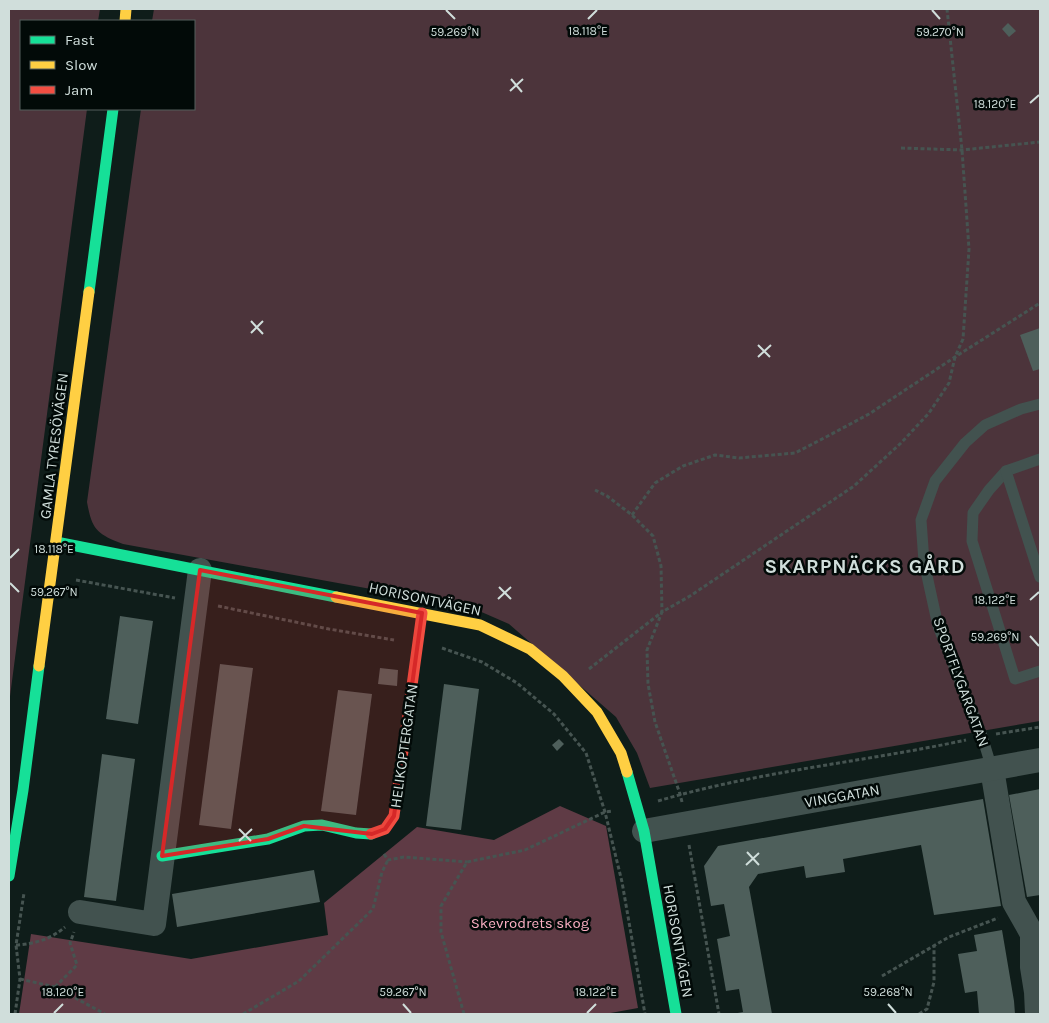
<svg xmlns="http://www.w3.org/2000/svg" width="1049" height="1023" font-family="Karla,sans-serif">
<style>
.green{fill:#4c343b}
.forest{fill:#5f3b45}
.building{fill:#4e5f5b}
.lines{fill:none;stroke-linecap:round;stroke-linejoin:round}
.path{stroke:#465451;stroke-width:3;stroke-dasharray:4 2.5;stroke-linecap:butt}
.lane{stroke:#42524f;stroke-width:11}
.street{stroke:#42524f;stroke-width:24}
.fast{stroke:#16e098;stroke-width:11}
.slow{stroke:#ffcf43;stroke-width:11}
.jam{stroke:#f24e42;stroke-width:11}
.marked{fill:#d62828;fill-opacity:0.2;stroke:#d62828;stroke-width:4;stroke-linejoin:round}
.ticks{fill:none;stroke:#d0dedb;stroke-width:2}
.labels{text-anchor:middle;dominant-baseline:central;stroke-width:5;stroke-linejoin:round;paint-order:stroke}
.street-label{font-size:15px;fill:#d0dedb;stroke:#020a08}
.park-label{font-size:15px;fill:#fbafc3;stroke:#020a08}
.district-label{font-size:20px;font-weight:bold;letter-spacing:1px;fill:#d0dedb;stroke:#020a08}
.ticks-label{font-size:12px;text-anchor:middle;fill:#d0dedb;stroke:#020a08;stroke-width:5;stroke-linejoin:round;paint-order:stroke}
</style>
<rect width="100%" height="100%" fill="#0f1d1a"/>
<g class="green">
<polygon points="9,9 100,9 98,21 21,21 21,109 87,109 9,704"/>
<path d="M154,9H1040V721L650,788L637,753L616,717L509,624L470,607L123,544C97,534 92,530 87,502L141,109H194V21H152Z"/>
</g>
<polygon class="forest" points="560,806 606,826 638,1008 605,1014 19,1014 31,934 191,959 328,935 324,903 417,827 494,840"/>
<g class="building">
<polygon points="1008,23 1016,31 1009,37 1002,29"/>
<polygon points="1040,328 1040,369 1033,371 1020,335"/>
<polygon points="120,616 153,621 138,724 106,719"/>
<polygon points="220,664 253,668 231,829 199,825"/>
<polygon points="380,668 398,670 397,686 378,684"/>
<polygon points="444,684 479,689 461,830 426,826"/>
<polygon points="338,690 372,694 356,815 321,811"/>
<polygon points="559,739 564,744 557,751 552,745"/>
<polygon points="102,754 135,759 116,901 84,897"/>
<polygon points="1040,789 1040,895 1027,897 1009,795"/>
<polygon points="983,799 1001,906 934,915 921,845 843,859 845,872 806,878 804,866 758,874 749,887 772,1014 732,1014 743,1012 739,989 726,991 717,939 730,936 724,904 711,906 704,866 718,846"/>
<polygon points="314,870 320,902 177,927 172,894"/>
<polygon points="1002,930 1014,1001 1015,1014 979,1014 977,991 965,993 958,954 977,951 974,935"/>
</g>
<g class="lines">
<g class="path">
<polyline points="901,148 962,150 1040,142"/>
<polyline points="632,515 655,483 683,466 715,455 739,458 795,453 826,437 869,414 955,357 1040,303"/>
<polyline points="76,580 175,598"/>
<polyline points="218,606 329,629 394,640"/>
<polyline points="442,648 482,662 517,683 554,714 586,753 605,812 622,882 645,1014"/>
<polyline points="589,669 662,612 661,566 653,536 632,515 607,496 595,490"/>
<polyline points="996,734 1040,727"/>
<path d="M658,801C759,771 864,762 966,740"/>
<polyline points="682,802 680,794 655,722 648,684 647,650 662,612 690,596 854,486 901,443 929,413 949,383 955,357 963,339 969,249 962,150 947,9"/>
<polyline points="689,845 719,1014"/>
<polyline points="384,854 388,860 404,857 467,862"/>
<path d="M16,945C35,944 51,939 65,927"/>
<polyline points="882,976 949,937 998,918"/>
<polyline points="20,979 55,987 105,1014"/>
<polyline points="55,987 77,965 70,943 74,932"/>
<polyline points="15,1014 20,979 16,945 24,893"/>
<polyline points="243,1014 299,981 373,909 382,872 388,860"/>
<polyline points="464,1014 441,932 441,906 467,862 525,850 605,812 613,811"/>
<polyline points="919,1014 927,1009 934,982 934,946"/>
</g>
<g class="lane">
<polyline points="1040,459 1006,471 989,490 973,513 972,541 1015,679 1040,671"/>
<polyline points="1006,471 1040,577"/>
<polyline points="992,769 982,736 938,626 924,562 921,520 935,481 965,443 985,425 1021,409 1040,404"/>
</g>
<g class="street">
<polyline points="992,769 1014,902 1032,934 1032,967 1036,992 1037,1014"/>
<polyline points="644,831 1040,760"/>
<polyline points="80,912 154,924 200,570"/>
</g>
<g class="fast">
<polyline points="89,292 113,109"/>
<polyline points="56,542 336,597"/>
<polyline points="627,772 644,831 676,1014"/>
<polyline points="162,856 268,839 304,826 322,825 356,833 371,834"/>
<polyline points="9,876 23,790 39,666"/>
</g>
<g class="slow">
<polyline points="125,21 126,9"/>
<polyline points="336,597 480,625 530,649 563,676 597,712 621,753 627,772"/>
<polyline points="39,666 89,292"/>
</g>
<polyline class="jam" points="371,834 385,829 394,816 422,613"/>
</g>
<path class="marked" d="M200,570L422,613L394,816L385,829L372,834L304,826L268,839L162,856Z"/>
<path class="ticks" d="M446,10L455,19M932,10L940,19M588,19L597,10M511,79L522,92M510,91L523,79M1030,103L1039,95M251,321L263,334M251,333L263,321M758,345L770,357M758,357L771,345M10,558L19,549M10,583L19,592M499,587L511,599M498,599L511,587M1030,600L1039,592M1030,636L1039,646M239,829L251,841M239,841L252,829M747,852L759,865M746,865L759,853M403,1004L411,1013M888,1004L896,1013M54,1013L63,1004M587,1013L596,1004"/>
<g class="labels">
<g class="street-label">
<text transform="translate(54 446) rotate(-83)">GAMLA TYRESÖVÄGEN</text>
<text transform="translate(425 599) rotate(12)">HORISONTVÄGEN</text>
<text transform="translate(961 682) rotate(70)">SPORTFLYGARGATAN</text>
<text transform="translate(404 746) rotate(-82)">HELIKOPTERGATAN</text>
<text transform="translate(842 796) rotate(-10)">VINGGATAN</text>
<text transform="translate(678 941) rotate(80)">HORISONTVÄGEN</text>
</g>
<g class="park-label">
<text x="530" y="923">Skevrodrets skog</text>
</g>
<g class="district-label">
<text x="865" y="566">SKARPNÄCKS GÅRD</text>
</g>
</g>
<g class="ticks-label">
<text x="588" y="35">18.118°E</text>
<text x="940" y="36">59.270°N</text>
<text x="455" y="36">59.269°N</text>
<text x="995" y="108">18.120°E</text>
<text x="54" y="553">18.118°E</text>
<text x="54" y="596">59.267°N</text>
<text x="995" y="604">18.122°E</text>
<text x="995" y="641">59.269°N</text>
<text x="403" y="996">59.267°N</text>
<text x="888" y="996">59.268°N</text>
<text x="63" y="996">18.120°E</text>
<text x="596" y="996">18.122°E</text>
</g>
<rect width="1049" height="1023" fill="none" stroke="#d0dedb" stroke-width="20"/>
<rect x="20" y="20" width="175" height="90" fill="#020a08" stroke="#545f5c"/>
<rect x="30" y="36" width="25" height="8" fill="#16e098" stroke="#545f5c"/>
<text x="65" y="45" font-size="15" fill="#d0dedb">Fast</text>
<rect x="30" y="61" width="25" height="8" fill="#ffcf43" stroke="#545f5c"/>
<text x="65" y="70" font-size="15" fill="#d0dedb">Slow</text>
<rect x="30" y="86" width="25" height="8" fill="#f24e42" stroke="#545f5c"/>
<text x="65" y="95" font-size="15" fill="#d0dedb">Jam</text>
</svg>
